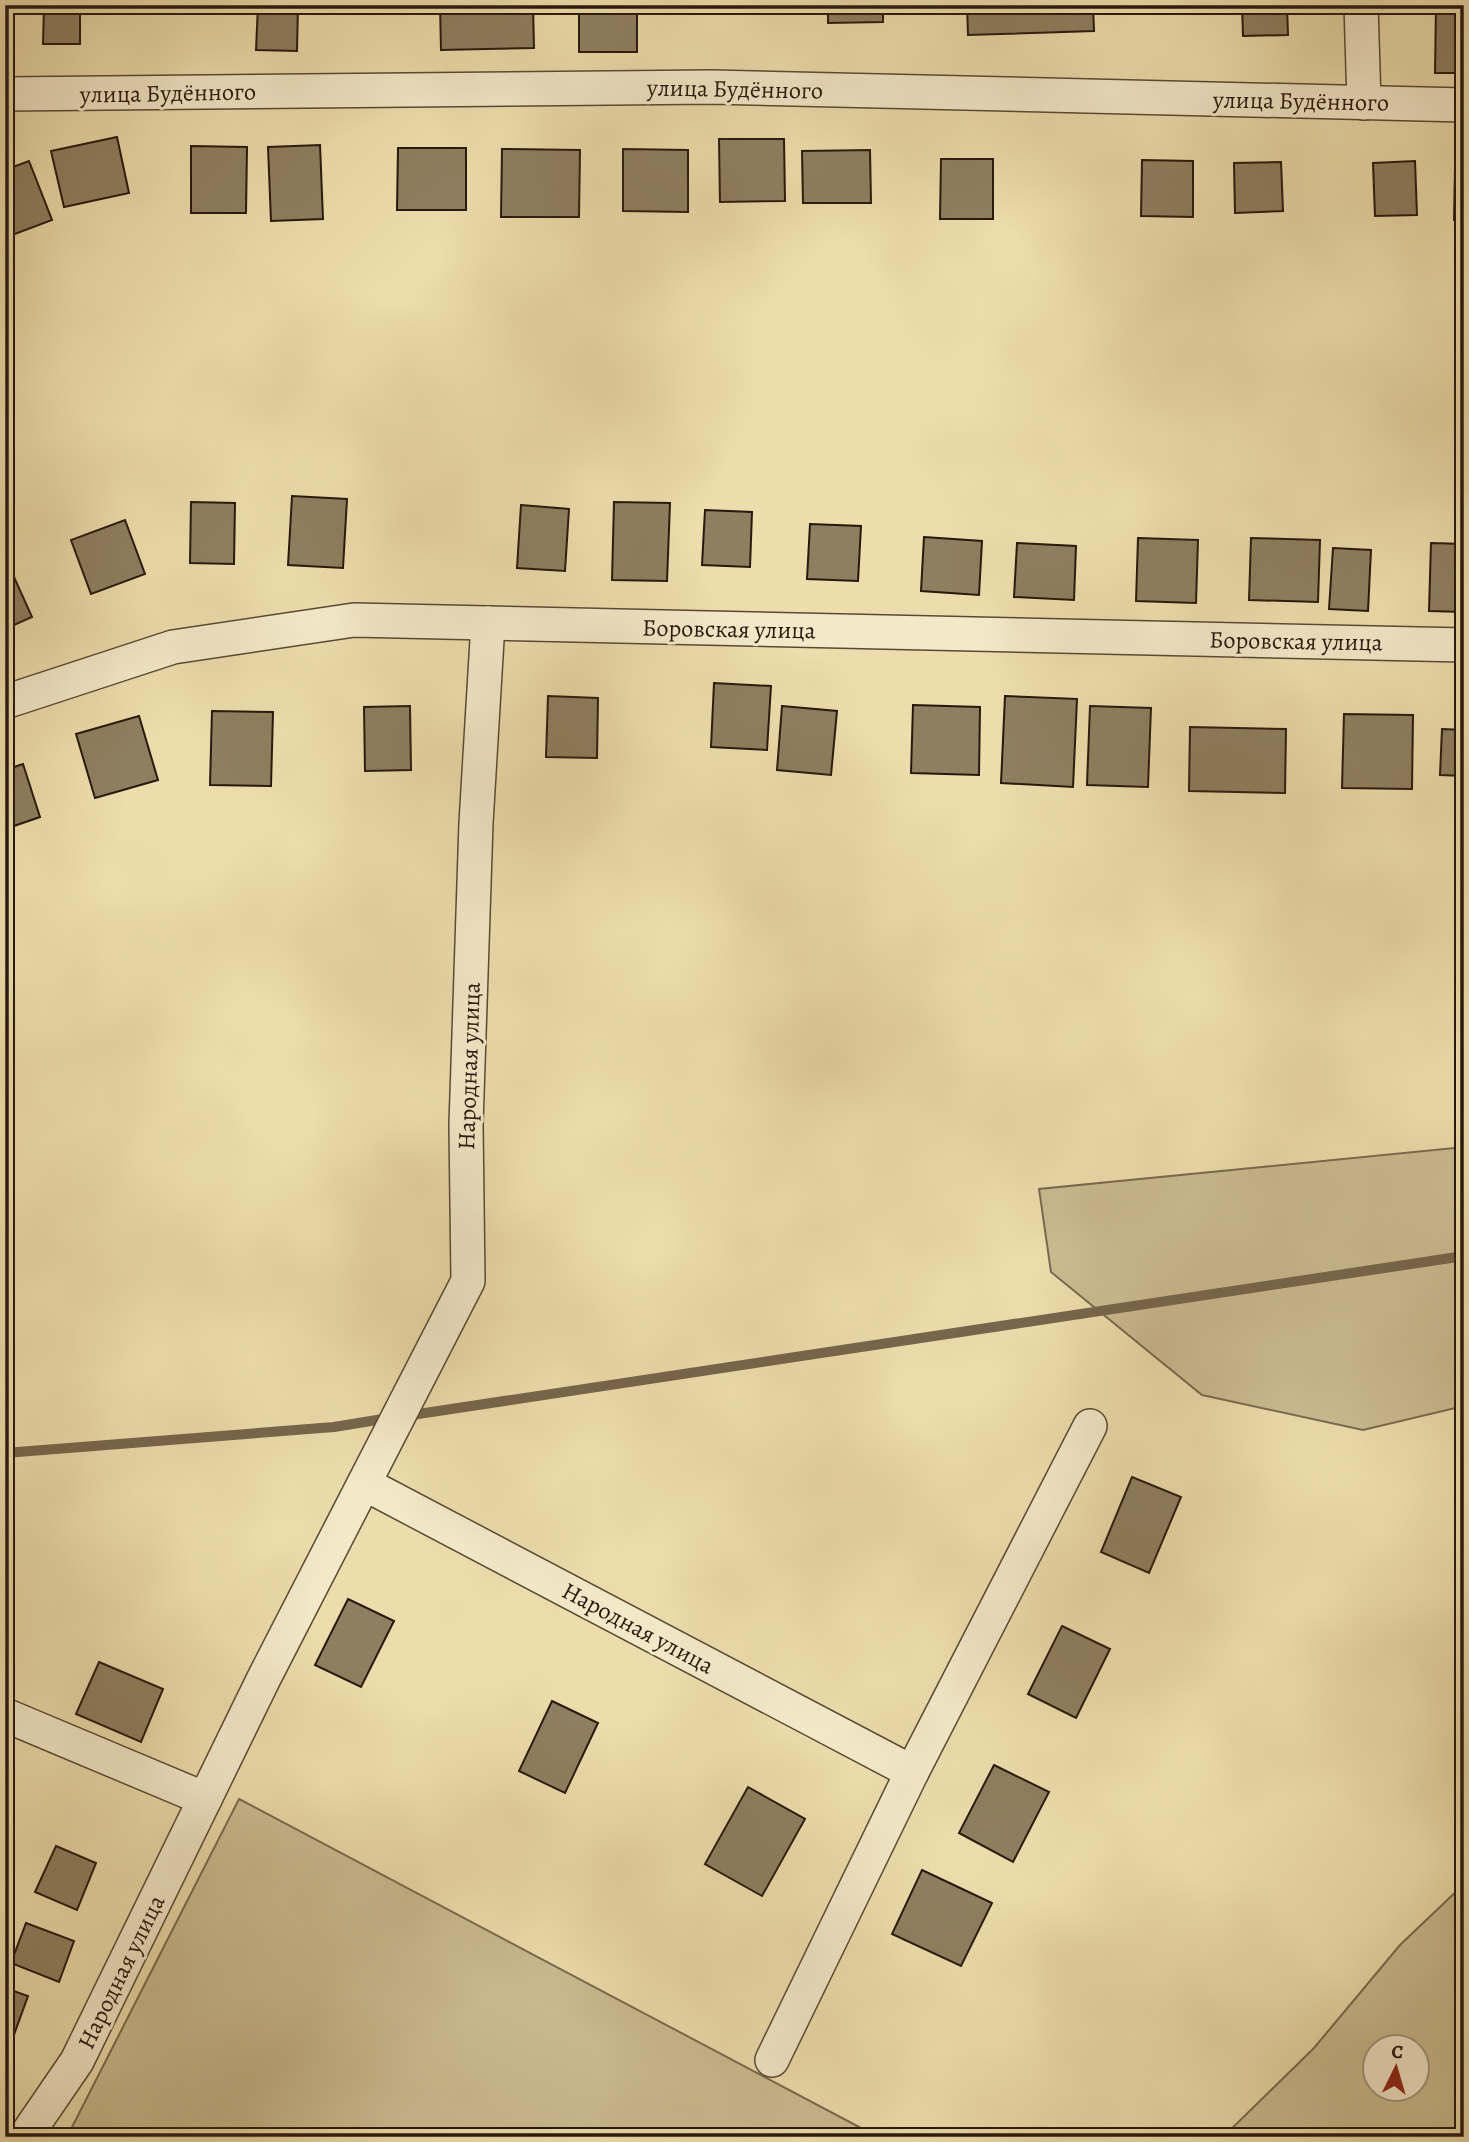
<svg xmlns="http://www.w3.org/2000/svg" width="1469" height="2142" font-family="Alegreya,serif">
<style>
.green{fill:#cbbc91;stroke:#796a4f;stroke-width:2;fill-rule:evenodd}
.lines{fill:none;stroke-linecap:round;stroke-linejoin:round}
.stream{stroke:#76664c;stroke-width:10}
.building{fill:#8e7f60;stroke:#27190d;stroke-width:2}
.minor-casing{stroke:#584a35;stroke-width:36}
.minor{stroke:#f3e9c9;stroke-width:33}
.labels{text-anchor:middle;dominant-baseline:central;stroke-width:6;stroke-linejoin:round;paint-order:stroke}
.street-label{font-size:24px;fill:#27190d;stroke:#f3e9c9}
</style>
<rect width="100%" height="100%" fill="#edddac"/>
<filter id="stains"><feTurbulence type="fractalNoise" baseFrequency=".00286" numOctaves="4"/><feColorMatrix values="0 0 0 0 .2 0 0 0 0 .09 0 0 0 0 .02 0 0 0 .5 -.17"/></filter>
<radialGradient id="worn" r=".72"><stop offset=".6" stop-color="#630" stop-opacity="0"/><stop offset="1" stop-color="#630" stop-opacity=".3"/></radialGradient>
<g class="green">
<polygon points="1464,1147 1464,1406 1363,1430 1202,1395 1051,1272 1039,1189"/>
<polygon points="239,1799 878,2137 67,2137"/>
<path d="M1464,1884V2137H1223L1314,2048L1400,1945ZM1374,2048H1416V2090H1374Z"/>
</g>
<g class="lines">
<g class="stream">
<polyline points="405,1416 1464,1256"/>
<polyline points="5,1453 334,1427 389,1418"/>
</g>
</g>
<g class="building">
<polygon points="44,5 80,5 80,44 43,44"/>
<polygon points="258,5 298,5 297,51 256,50"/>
<polygon points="440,5 533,5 534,48 441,50"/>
<rect x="579" y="5" width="58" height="47"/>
<polygon points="828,5 883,5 883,22 828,23"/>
<polygon points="967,5 1093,5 1094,31 968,35"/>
<polygon points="1242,5 1287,5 1288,35 1243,36"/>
<polygon points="1436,5 1464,5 1464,73 1435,73"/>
<polygon points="117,137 129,193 64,207 51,151"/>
<polygon points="719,139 784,139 785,201 720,202"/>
<polygon points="320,145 323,219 271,221 268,147"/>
<polygon points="191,146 247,147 246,213 191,213"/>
<polygon points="398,148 466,148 466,210 397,210"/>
<polygon points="502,149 580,150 579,217 501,217"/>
<polygon points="623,149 688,150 688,212 623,211"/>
<polygon points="870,150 871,203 803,203 802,151"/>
<polygon points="941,159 993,159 993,219 940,219"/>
<polygon points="1142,160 1193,161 1193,217 1141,216"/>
<polygon points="29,161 52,220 7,237 5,231 5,170"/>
<polygon points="1415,161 1417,215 1375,216 1373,163"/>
<polygon points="1281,162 1283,211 1235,213 1234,163"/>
<polygon points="1455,168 1464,168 1464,220 1454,220"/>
<polygon points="292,496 347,499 343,568 288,565"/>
<polygon points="191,502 235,503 234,564 190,563"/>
<polygon points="614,502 670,503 667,581 612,580"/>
<polygon points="521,505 569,509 565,571 517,568"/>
<polygon points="705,510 752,512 750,567 702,565"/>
<polygon points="125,520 145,574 91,594 71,540"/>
<polygon points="810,524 861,526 858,581 807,579"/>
<polygon points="924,537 982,541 979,595 921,591"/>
<polygon points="1138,538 1198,540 1196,603 1136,601"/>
<polygon points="1251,538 1320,540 1318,602 1249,600"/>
<polygon points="1017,543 1076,546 1074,600 1014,597"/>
<polygon points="1431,543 1464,544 1464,612 1429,611"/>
<polygon points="1333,548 1371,550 1368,611 1329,609"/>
<polygon points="5,557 32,617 5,629"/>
<polygon points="714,683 771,686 767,750 711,747"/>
<polygon points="548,696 598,698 597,758 546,757"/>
<polygon points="1005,696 1077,699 1073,787 1001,783"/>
<polygon points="913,705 980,707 979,775 911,773"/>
<polygon points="410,706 411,770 365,771 364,707"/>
<polygon points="782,706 837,711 831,775 777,770"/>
<polygon points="1090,706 1151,708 1148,787 1087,785"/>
<polygon points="212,711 273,712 271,786 210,785"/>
<polygon points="1344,714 1413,715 1412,789 1342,788"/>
<polygon points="139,716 158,780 95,798 76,734"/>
<polygon points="1190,727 1286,729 1285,793 1189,791"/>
<polygon points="1442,729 1464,730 1464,776 1440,775"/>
<polygon points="23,764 40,817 5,829 5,770"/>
<polygon points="1132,1477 1181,1497 1149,1573 1101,1552"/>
<polygon points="348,1599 394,1621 361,1687 315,1665"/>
<polygon points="1062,1626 1110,1649 1076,1718 1028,1694"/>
<polygon points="99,1662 163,1689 141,1742 76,1714"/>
<polygon points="552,1701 598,1723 565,1793 519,1771"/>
<polygon points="994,1765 1049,1792 1013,1862 959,1833"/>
<polygon points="748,1787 805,1819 762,1896 705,1864"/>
<polygon points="56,1846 96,1863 77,1910 35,1892"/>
<polygon points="922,1870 992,1903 961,1966 892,1934"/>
<polygon points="26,1923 74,1941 59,1982 11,1963"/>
<polygon points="5,1988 28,1996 11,2043 5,2041"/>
</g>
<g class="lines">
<defs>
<g id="minor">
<polyline points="1361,5 1364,103"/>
<polyline points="5,94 712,87 1464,105"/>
<polyline points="5,702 173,647 354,620 1464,645"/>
<polyline points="365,1484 912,1772"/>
<polyline points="5,1715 205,1799"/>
<polyline points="772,2060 912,1772 1090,1426"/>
<polyline points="25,2137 77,2061 264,1678 468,1281 466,1125 476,823 488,623"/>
</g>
</defs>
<use href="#minor" class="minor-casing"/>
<use href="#minor" class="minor"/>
</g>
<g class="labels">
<g class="street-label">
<text transform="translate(735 89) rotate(1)">улица Будённого</text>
<text transform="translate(168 93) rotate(-1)">улица Будённого</text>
<text transform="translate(1301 101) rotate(1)">улица Будённого</text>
<text transform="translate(729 629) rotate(1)">Боровская улица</text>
<text transform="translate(1296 641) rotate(1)">Боровская улица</text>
<text transform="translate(469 1066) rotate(-88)">Народная улица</text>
<text transform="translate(638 1628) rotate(28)">Народная улица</text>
<text transform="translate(121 1972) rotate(-64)">Народная улица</text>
</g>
</g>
<rect width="1469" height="2142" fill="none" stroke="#edddac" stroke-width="28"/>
<rect x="7" y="7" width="1455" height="2128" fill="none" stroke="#27190d" stroke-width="3.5"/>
<rect x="14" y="14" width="1441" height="2114" fill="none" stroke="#27190d" stroke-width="2"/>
<g transform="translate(1396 2068) rotate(5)"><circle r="33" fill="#f3e9c9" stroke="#a1967e" stroke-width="2"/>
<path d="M0-5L12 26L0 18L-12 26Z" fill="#8f2418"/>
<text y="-10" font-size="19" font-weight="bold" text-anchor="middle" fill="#27190d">С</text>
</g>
<rect width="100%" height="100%" filter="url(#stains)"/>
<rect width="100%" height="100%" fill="url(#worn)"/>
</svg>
